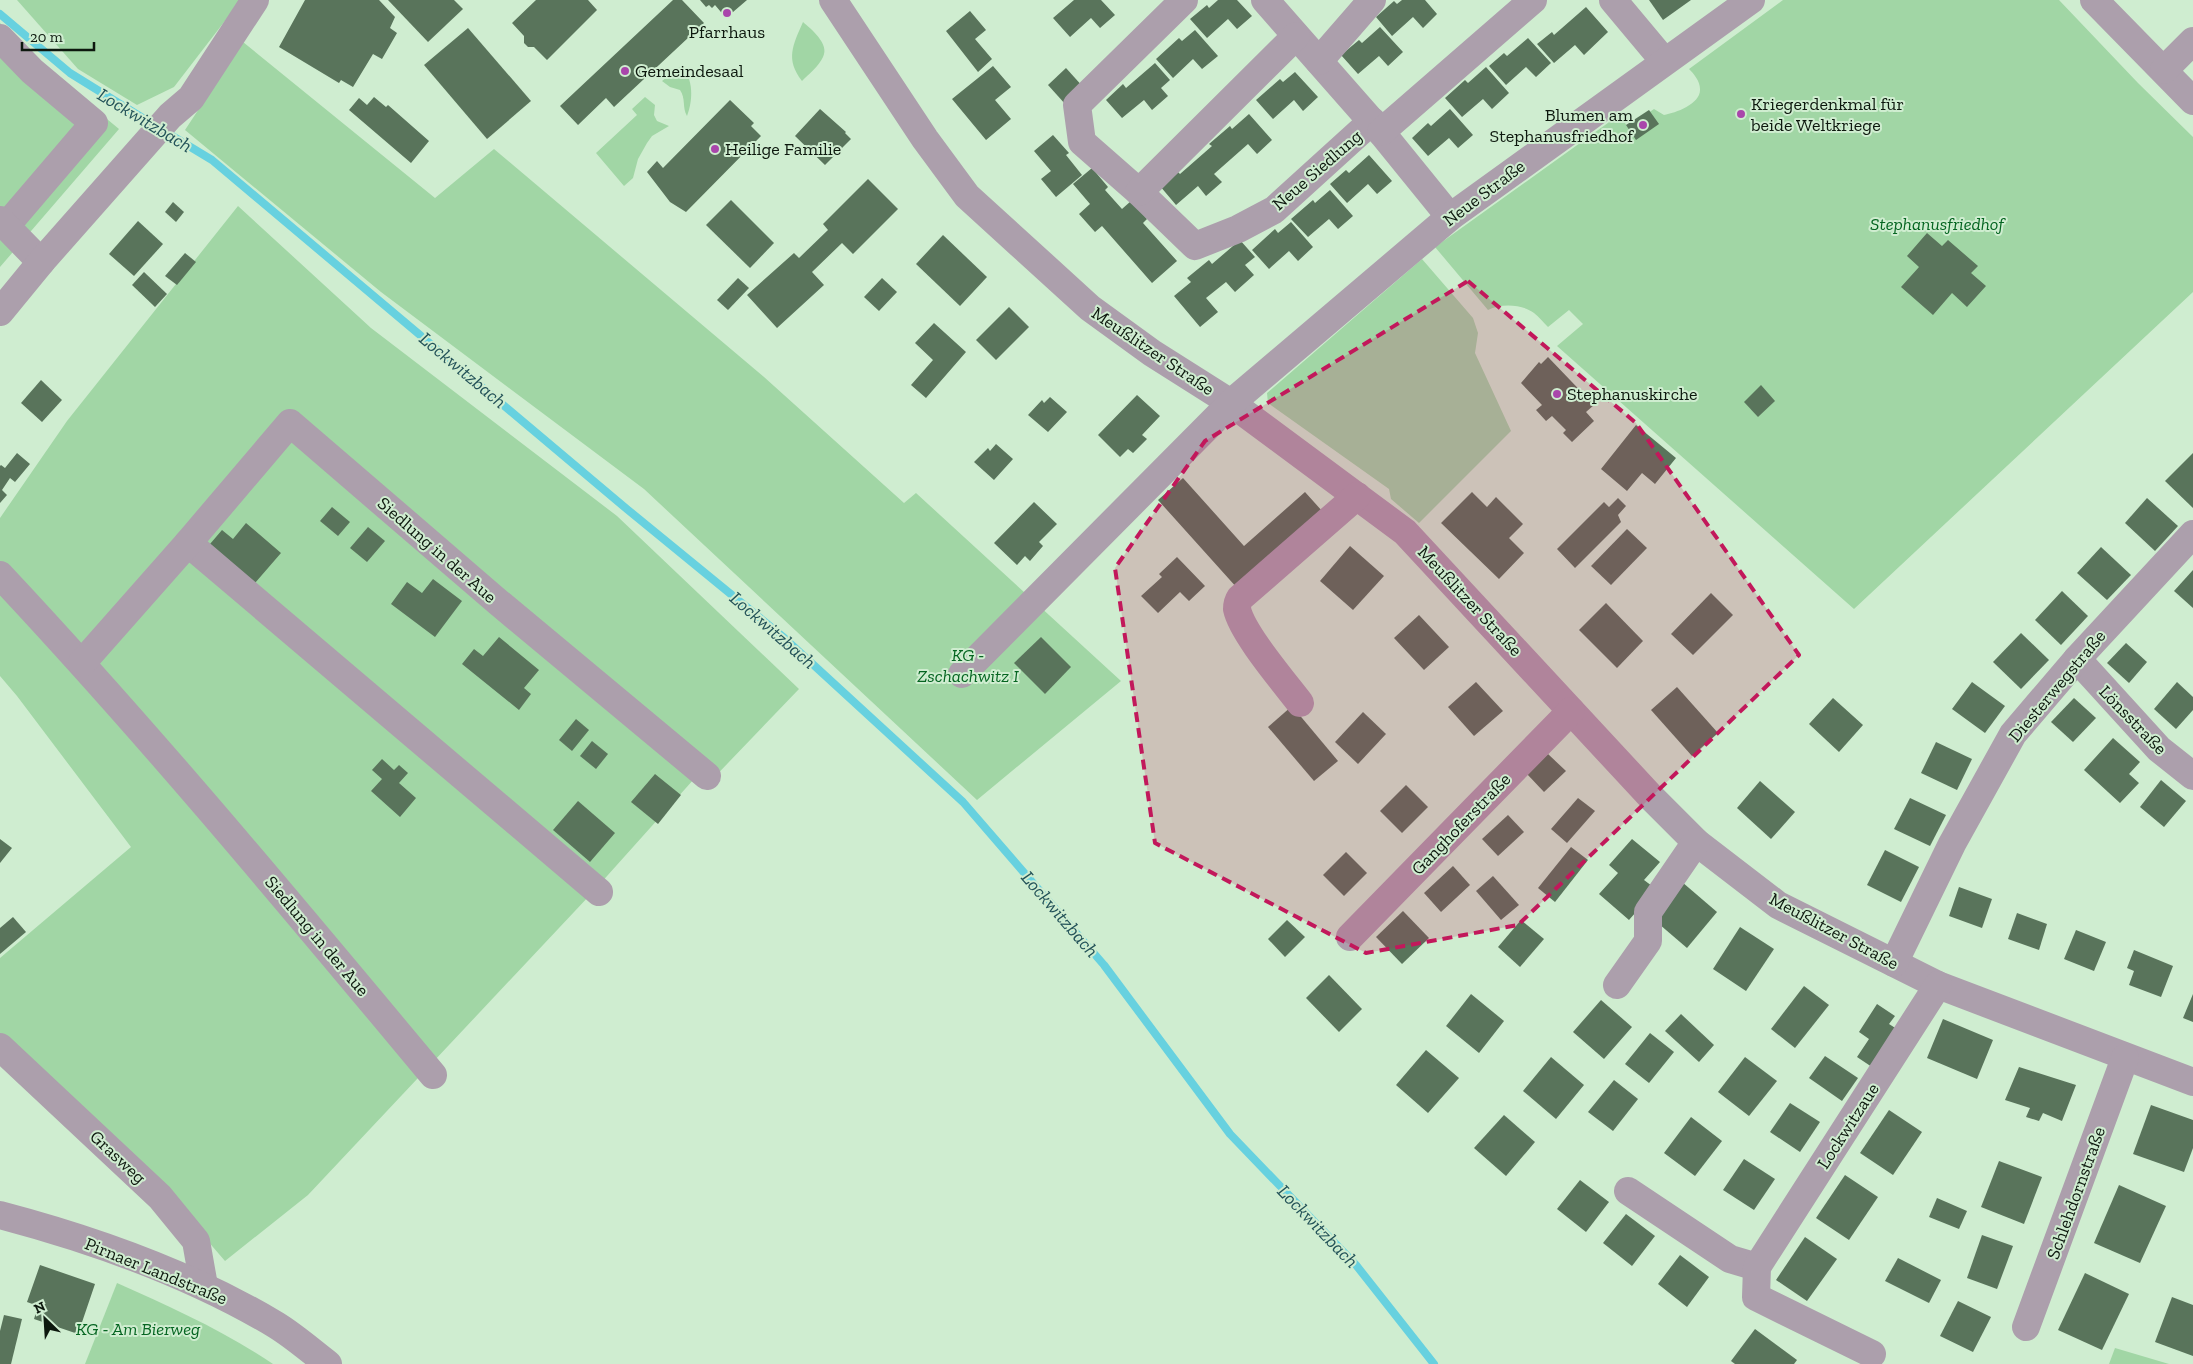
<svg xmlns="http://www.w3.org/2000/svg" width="2193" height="1364" font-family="'Zilla Slab',serif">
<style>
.green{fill:#a1d6a5}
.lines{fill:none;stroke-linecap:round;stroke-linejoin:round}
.stream{stroke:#67d1df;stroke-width:8}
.building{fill:#59745b}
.minor{stroke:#ac9fac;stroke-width:28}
.marked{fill:#c2185b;fill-opacity:0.2;stroke:#c2185b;stroke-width:4;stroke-dasharray:10 6;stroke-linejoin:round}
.poi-dot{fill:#a946ab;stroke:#cfedd0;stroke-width:2}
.labels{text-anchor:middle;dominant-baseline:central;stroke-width:4;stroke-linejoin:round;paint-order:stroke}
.poi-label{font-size:18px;fill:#0d180e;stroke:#cfedd0;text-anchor:start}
.street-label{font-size:18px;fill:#0d180e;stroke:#cfedd0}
.park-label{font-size:18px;font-style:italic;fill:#056521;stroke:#cfedd0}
.water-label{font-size:19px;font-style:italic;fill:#235258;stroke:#cfedd0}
</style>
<rect width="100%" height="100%" fill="#cfedd0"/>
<g class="green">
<polygon points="17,0 241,0 174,87 137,105 78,69"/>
<path d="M1783,0H2059L2138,83L2193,137V292L1854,609L1557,346L1583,324L1569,310L1548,327C1544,323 1539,317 1534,313C1522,304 1501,303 1488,310L1435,247L1619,115L1628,127L1654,109L1664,115C1676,113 1701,104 1700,89C1700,81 1694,74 1689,69Z"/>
<path d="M803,22C811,29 830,44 823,57C819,66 809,74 802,81C785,59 793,45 803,22Z"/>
<polygon points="0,23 32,57 119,129 0,267"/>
<polygon points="243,42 435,198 494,149 764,377 904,503 916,493 1121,681 977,800 644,489 381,292 185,130"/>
<path d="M681,66C694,78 693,101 687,116C682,107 686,99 680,90L670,87L662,81Z"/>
<polygon points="645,97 655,105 654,115 657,121 669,126 652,136 647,143 638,159 633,178 624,186 596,153 637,115 632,109"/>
<polygon points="238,206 371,328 617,516 799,689 705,787 694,779 590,895 308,1195 225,1261 157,1182 0,1035 0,958 131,847 17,696 0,676 0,518 67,421"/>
<polygon points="1422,259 1473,318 1478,333 1475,353 1511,431 1419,523 1391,499 1389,489 1268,403 1267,393"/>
<path d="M117,1283C171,1307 224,1331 273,1364H85Z"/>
<polygon points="2115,1348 2169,1364 2109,1364"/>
</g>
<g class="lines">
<g class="stream">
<polyline points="0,14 70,73 154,125"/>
<polyline points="164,131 212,160 628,510 782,636 963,802 1104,965 1230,1134 1356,1265 1434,1364"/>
</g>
</g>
<g class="building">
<polygon points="305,0 379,0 395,17 390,28 397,33 382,59 373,54 353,87 341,80 339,83 279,47"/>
<polygon points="388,0 454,0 463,9 428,42"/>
<polygon points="536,0 588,0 597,10 547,60 534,47 528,47 524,43 524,36 512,23"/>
<polygon points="673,0 682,0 704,23 614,107 606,98 578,125 560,106"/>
<polygon points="700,0 747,0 726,18 715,5 712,8 709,5 706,7"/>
<polygon points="1074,0 1101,0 1115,15 1100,28 1091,18 1070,37 1053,18"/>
<polygon points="1218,0 1237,0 1252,16 1237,29 1228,19 1207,38 1190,19 1207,5 1209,8"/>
<polygon points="1402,0 1425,0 1437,14 1423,28 1413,17 1392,36 1376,17 1394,1 1397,4"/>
<polygon points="1649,0 1691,0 1663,20"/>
<polygon points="1586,7 1608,32 1584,55 1575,45 1554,63 1537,44 1552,32 1554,35"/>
<polygon points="970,11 986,30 975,39 992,59 978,72 946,31"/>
<polygon points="1380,27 1403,52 1388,66 1379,56 1358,74 1341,55 1359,40 1362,43"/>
<polygon points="468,28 531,101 487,139 424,65"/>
<polygon points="1195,30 1218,56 1202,69 1193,59 1173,78 1156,59 1179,38 1182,41"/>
<polygon points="1528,38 1551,63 1536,77 1526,67 1506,85 1489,66 1504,53 1507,56"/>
<polygon points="1155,63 1170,80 1161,88 1168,96 1152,110 1144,100 1122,118 1106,100 1123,84 1126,88"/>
<polygon points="993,66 1011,87 995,100 1011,119 986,140 952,99"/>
<polygon points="1486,67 1509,93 1492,109 1483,99 1462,117 1445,98 1465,80 1468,83"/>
<polygon points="1066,68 1084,88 1066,105 1048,85"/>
<polygon points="1295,72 1318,97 1303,111 1294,100 1273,119 1256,100 1280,79 1283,82"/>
<polygon points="374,97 386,107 388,105 429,141 411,163 349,110 359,98 367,105"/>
<polygon points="730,100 754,123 751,126 761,136 686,212 670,202 647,172 657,161 663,168"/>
<polygon points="820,109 846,132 845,133 851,139 825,165 795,136"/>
<polygon points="1450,109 1473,135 1458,148 1449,138 1428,156 1412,138 1428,123 1431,126"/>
<polygon points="1649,110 1659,124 1636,140 1626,125"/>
<polygon points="1249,114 1272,140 1257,154 1248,144 1214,174 1222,182 1206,196 1198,186 1176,205 1160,186 1177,171 1180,174 1212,146 1209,144 1230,126 1232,129"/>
<polygon points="1053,135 1069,153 1066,155 1082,175 1056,197 1041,179 1051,171 1034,151"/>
<polygon points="1369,155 1392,181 1377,194 1368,184 1347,203 1330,184 1346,170 1349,173"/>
<polygon points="1092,168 1108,187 1105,190 1122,209 1131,201 1147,219 1143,223 1177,261 1152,283 1102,226 1095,232 1079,214 1090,204 1073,184"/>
<polygon points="868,179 898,209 853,254 842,243 812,272 824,285 777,328 747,295 794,253 799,258 828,230 823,224"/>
<polygon points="1330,190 1353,216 1338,229 1329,219 1308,237 1291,219 1313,200 1315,203"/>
<polygon points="731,200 774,243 750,268 706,225"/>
<polygon points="173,202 184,212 176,222 165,212"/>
<polygon points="138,221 163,244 134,276 109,254"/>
<polygon points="1291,222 1313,247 1298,261 1289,251 1269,269 1252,250 1275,229 1278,233"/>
<polygon points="1927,233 1942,246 1948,240 1978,266 1971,273 1986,286 1967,307 1952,293 1933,315 1901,287 1919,267 1907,256"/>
<polygon points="943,235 987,277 960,306 916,264"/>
<polygon points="1240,240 1255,257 1245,265 1254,275 1235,292 1226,282 1206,298 1218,312 1200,327 1174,296 1191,282 1187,278 1209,260 1212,264"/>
<polygon points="185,253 196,262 177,285 165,276"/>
<polygon points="144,272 167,294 155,307 132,285"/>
<polygon points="738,278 749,288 728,310 717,300"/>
<polygon points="882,278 897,292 879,311 864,297"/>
<polygon points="1009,307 1029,327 996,360 976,340"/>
<polygon points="934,323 966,352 926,398 911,385 933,360 915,343"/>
<polygon points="1548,357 1594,405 1586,412 1594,421 1572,442 1563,433 1566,430 1552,416 1546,421 1536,410 1542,405 1521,383 1539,362 1541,364"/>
<polygon points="41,380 62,400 42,422 21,403"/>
<polygon points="1761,385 1775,401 1758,417 1744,402"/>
<polygon points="1137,395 1160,416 1142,435 1147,439 1133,453 1128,449 1120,457 1098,435"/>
<polygon points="1050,397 1067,412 1048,432 1028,415 1042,400 1044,403"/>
<polygon points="1636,425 1676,458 1655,484 1642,473 1627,491 1601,469"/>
<polygon points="996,444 1013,459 994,480 974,462 988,448 990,451"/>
<polygon points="17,453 30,464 15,482 10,478 2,490 7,495 0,503 0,466 1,465 5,468"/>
<polygon points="2193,453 2193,508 2165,481"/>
<polygon points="1183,478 1244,546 1305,492 1323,512 1238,589 1158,500"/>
<polygon points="1472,492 1487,507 1496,497 1523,524 1509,538 1524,553 1499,579 1441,523"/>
<polygon points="1618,498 1626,506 1618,515 1621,522 1575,568 1557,549 1604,502 1609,507"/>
<polygon points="2147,498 2178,526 2155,551 2125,523"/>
<polygon points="1034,502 1057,524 1039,542 1043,546 1030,561 1025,556 1017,565 994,543"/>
<polygon points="332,507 350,522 338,536 320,521"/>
<polygon points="246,523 281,553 255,583 210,544 222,530 233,539"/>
<polygon points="368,527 385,541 367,562 350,548"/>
<polygon points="1627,529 1647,548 1611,585 1591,566"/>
<polygon points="1350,546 1384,576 1353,610 1320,581"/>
<polygon points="2101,547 2131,575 2107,600 2077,573"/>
<polygon points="1177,557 1205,586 1189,601 1180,592 1158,613 1141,596 1162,577 1159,574"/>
<polygon points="2193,570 2193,608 2174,591"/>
<polygon points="433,579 462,601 435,637 391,604 407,582 422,593"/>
<polygon points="2062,591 2088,616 2061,645 2035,620"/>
<polygon points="1711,593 1733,615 1693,655 1671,634"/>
<polygon points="1606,603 1643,641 1617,668 1579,630"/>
<polygon points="1419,615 1449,647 1424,670 1394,638"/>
<polygon points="2021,633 2049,660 2021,689 1993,662"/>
<polygon points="499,637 539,670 524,688 531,694 519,710 462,664 474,649 483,656"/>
<polygon points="1041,637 1071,667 1045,694 1014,663"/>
<polygon points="2126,643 2147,662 2129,683 2107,663"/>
<polygon points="1476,682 1503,711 1474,736 1448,707"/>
<polygon points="1972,682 2005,706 1985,733 1952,709"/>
<polygon points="2177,682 2193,697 2193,710 2176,729 2154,709"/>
<polygon points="1677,687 1718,733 1692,756 1651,710"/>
<polygon points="1833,698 1863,725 1839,752 1809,724"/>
<polygon points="2074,698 2096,718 2073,742 2051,722"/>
<polygon points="1292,706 1338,761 1314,781 1268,727"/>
<polygon points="1363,712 1386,734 1358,764 1335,742"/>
<polygon points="576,719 589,730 572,751 559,740"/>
<polygon points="2113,738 2140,762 2129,774 2139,783 2120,803 2084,770"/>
<polygon points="592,741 608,754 596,769 580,756"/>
<polygon points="1936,742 1972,759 1957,790 1921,773"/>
<polygon points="1548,754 1566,771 1544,792 1527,774"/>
<polygon points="382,759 394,770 399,765 408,773 399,783 416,798 400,817 371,791 382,779 372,770"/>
<polygon points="655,774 681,795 658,824 631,802"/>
<polygon points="2161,780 2186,801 2164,827 2140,807"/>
<polygon points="1760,781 1795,812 1771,839 1737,808"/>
<polygon points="1406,785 1428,807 1402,833 1380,811"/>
<polygon points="1578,798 1595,811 1567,843 1551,829"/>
<polygon points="1910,798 1946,815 1930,846 1894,829"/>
<polygon points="578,801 615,833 590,862 553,830"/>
<polygon points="1508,815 1524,832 1498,856 1482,839"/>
<polygon points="0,839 12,848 0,863"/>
<polygon points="1632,839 1660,862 1644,880 1656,889 1629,920 1599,894 1618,873 1609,865"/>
<polygon points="1571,847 1588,860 1555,902 1538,888"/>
<polygon points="1885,850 1919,867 1901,902 1867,885"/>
<polygon points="1346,852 1367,873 1344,896 1323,875"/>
<polygon points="1453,866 1470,885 1441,912 1424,893"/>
<polygon points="1493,876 1519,905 1501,920 1476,891"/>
<polygon points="1682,882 1717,912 1687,948 1652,918"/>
<polygon points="1959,887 1992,899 1982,928 1949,916"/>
<polygon points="1403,911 1429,938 1402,964 1376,937"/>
<polygon points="2017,913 2047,924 2039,950 2008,939"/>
<polygon points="13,917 26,932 0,954 0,928"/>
<polygon points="1287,920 1305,937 1285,957 1268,939"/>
<polygon points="1521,920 1544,939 1520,967 1498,947"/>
<polygon points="1740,927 1774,949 1746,991 1713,969"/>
<polygon points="2076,930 2106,942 2094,971 2064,959"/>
<polygon points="2134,950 2173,966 2161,997 2129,985 2134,971 2127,968"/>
<polygon points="1329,975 1362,1009 1339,1032 1306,998"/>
<polygon points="1804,986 1829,1005 1795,1048 1771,1029"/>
<polygon points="1471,994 1504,1021 1479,1053 1446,1026"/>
<polygon points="2193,994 2193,1022 2183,1018"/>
<polygon points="1601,1000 1632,1027 1604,1059 1573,1032"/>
<polygon points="1877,1004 1895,1016 1889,1024 1900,1031 1875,1069 1857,1057 1869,1039 1859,1032"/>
<polygon points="1681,1014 1714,1045 1699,1062 1665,1031"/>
<polygon points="1943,1019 1993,1040 1977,1079 1927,1058"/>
<polygon points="1650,1033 1674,1052 1649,1083 1625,1064"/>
<polygon points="1426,1050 1459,1078 1428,1113 1396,1085"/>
<polygon points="1825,1056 1858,1078 1842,1101 1809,1078"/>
<polygon points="1551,1057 1584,1085 1556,1119 1523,1091"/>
<polygon points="1745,1057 1777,1081 1749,1116 1718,1092"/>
<polygon points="2019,1067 2076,1085 2062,1121 2043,1113 2039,1121 2026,1117 2030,1108 2005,1100"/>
<polygon points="1614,1080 1638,1099 1613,1131 1588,1112"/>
<polygon points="1790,1103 1820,1122 1800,1152 1770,1132"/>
<polygon points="2151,1105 2193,1120 2193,1148 2184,1172 2133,1154"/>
<polygon points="1889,1110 1922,1132 1893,1175 1860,1153"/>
<polygon points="1504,1115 1535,1142 1506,1176 1474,1148"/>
<polygon points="1691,1117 1722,1141 1695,1176 1664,1153"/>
<polygon points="1744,1159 1775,1179 1754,1210 1723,1190"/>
<polygon points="1999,1161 2042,1177 2024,1224 1981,1207"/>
<polygon points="1845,1175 1878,1197 1849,1240 1816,1218"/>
<polygon points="1580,1180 1609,1202 1586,1232 1557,1209"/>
<polygon points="2119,1185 2166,1206 2140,1263 2094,1243"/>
<polygon points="1937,1198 1967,1211 1959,1229 1929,1217"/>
<polygon points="1626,1214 1655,1236 1632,1266 1603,1243"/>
<polygon points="1982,1235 2013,1246 1997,1289 1967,1278"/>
<polygon points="1805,1237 1837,1259 1807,1301 1776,1280"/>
<polygon points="1680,1255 1709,1277 1687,1307 1658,1284"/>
<polygon points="1898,1258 1941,1280 1929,1303 1885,1281"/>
<polygon points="40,1265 95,1284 78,1334 34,1319 38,1306 27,1302"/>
<polygon points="2085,1273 2129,1294 2102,1350 2058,1330"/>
<polygon points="2172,1297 2193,1305 2193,1356 2155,1342"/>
<polygon points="1958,1301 1991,1317 1973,1352 1940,1336"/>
<polygon points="4,1315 22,1319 11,1364 0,1364 0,1331"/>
<polygon points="1755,1329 1797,1360 1794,1364 1735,1364 1731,1361"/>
</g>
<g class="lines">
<g class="minor">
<polyline points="833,0 925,139 967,196 1090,308 1152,353 1231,403 1405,532 1651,797 1696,842 1778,905 1938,985 2193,1082"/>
<polyline points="1184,0 1077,105 1082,142 1139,192 1195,246 1238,229 1274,210 1372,121"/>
<polyline points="1265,0 1381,132 1450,217"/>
<polyline points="1613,0 1664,61"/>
<polyline points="2094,0 2193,101"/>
<polyline points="0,38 32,71 94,123 6,226"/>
<polyline points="1319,61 1372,0"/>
<polyline points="2164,70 2193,41"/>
<polyline points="1381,132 1533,0"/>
<polyline points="1139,192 1296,36"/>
<polyline points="0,220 41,262"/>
<polyline points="0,312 41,262 170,116 191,98 255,0"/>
<polyline points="188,543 599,892"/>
<path d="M0,575C151,736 291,905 433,1075"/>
<polyline points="2077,659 2159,749 2193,776"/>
<polyline points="82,663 188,543 290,423 498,602 707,776"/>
<polyline points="962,674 1231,403 1450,217 1751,0"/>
<path d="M1300,703C1284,682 1242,633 1237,609C1237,605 1238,601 1240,598L1357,496"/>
<polyline points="1350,937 1571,711"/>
<polyline points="1894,963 1952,844 2013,734 2077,659 2193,534"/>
<polyline points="1617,985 1648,941 1648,912 1696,842"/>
<polyline points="0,1047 160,1197 196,1241 204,1286"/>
<polyline points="1628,1191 1730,1259 1757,1267"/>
<path d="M0,1215C95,1240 191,1274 276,1325C294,1336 311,1351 328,1364"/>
<polyline points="2026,1327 2125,1058"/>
<polyline points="1872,1354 1756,1297 1757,1267 1938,985"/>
</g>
</g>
<path class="marked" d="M1468,281L1636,423L1799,655L1518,925L1366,953L1155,843L1115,568L1205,441Z"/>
<g class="poi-dot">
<circle cx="727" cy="13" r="5"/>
<circle cx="625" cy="71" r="5"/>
<circle cx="1741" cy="114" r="5"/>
<circle cx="1643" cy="125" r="5"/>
<circle cx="715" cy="149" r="5"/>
<circle cx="1557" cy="394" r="5"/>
</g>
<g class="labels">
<g class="poi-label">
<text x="727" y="32" text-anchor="middle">Pfarrhaus</text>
<text x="635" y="71">Gemeindesaal</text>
<text x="1751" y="104">Kriegerdenkmal für<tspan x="1751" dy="21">beide Weltkriege</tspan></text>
<text x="1633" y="115" text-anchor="end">Blumen am<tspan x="1633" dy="21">Stephanusfriedhof</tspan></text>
<text x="725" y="149">Heilige Familie</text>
<text x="1567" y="394">Stephanuskirche</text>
</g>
<g class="street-label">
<text transform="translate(1317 170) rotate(-41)">Neue Siedlung</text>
<text transform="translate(1484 193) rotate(-37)">Neue Straße</text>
<text transform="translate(1153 351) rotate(34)">Meußlitzer Straße</text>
<text transform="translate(437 550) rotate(41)">Siedlung in der Aue</text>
<text transform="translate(1470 601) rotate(47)">Meußlitzer Straße</text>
<text transform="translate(2057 686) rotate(-50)">Diesterwegstraße</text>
<text transform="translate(2133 720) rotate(46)">Lönsstraße</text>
<text transform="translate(1461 824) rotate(-46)">Ganghoferstraße</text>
<text transform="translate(1834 931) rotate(28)">Meußlitzer Straße</text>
<text transform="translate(317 936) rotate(50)">Siedlung in der Aue</text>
<text transform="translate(1848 1126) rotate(-57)">Lockwitzaue</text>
<text transform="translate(118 1157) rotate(43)">Grasweg</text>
<text transform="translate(2076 1193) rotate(-70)">Schlehdornstraße</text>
<text transform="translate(156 1271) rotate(22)">Pirnaer Landstraße</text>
</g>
<g class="park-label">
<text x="1937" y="224">Stephanusfriedhof</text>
<text x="968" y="655">KG -<tspan x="968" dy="21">Zschachwitz I</tspan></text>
<text x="138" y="1329">KG - Am Bierweg</text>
</g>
<g class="water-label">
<text transform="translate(145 120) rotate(31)">Lockwitzbach</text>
<text transform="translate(463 370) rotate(40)">Lockwitzbach</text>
<text transform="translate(773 630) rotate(41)">Lockwitzbach</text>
<text transform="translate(1060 914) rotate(49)">Lockwitzbach</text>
<text transform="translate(1318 1226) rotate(46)">Lockwitzbach</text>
</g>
</g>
<g transform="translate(45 1319) rotate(335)" stroke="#cfedd0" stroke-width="4" paint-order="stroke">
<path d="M0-4L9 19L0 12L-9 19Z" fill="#0d180e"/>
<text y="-8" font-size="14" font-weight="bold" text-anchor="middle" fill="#0d180e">N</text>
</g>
<path d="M22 42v8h72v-8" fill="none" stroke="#0d180e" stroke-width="2.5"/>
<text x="30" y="42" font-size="15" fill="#0d180e" stroke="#cfedd0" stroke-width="4" paint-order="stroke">20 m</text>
</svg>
